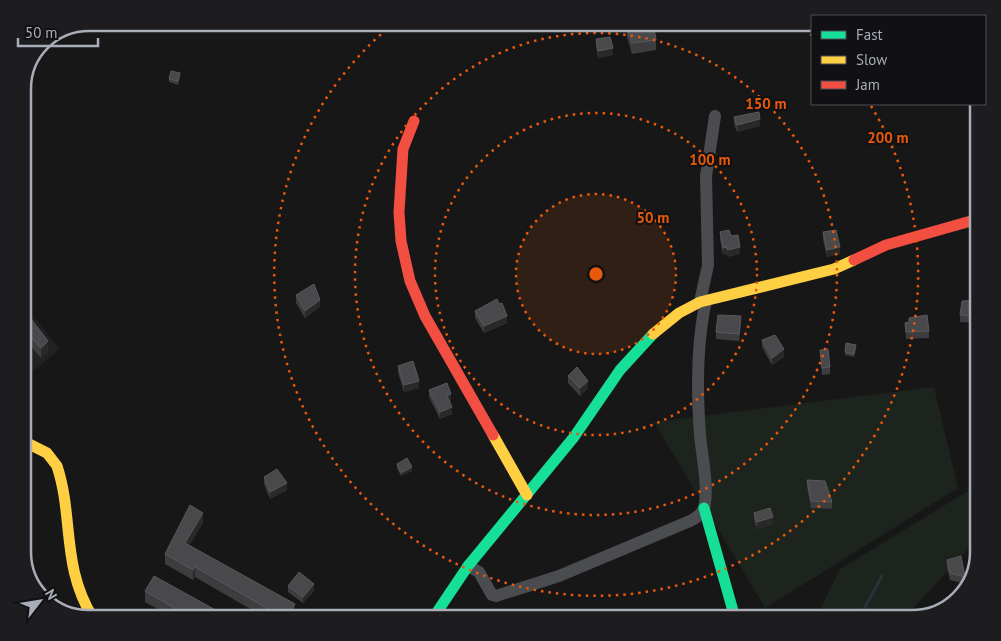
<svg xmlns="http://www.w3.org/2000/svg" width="1001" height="641" font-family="'PT Sans',sans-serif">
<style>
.built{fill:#212123}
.green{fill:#1d241e}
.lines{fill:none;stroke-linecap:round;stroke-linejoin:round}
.stream{stroke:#2a3239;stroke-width:3}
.street{stroke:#4b4c50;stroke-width:12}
.fast{stroke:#16e098;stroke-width:11}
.slow{stroke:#ffcf43;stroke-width:11}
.jam{stroke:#f24e42;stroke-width:11}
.wall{fill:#3d3d3f}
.shaded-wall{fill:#29292a}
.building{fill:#49494c;stroke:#58595d}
.ring{fill:none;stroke:#e8590c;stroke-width:2.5;stroke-dasharray:2.5 5}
.rim{fill:none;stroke:#a8adb8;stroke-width:2.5}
.centre{fill:#e8590c;stroke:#111113;stroke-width:2.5}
.ring-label{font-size:15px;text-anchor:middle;font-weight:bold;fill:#e8590c;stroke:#111113;stroke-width:4;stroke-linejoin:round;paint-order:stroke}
</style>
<rect width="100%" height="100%" fill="#171717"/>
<polygon class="built" points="23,304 60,349 23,380"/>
<g class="green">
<polygon points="934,387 958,488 765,608 654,422"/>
<polygon points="978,485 978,547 968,549 904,618 816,618 840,569"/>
</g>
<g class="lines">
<polyline class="stream" points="859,618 882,576"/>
<g class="street">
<polyline points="700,302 708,265 706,176 715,116"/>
<path d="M468,566L479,572L492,595L496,596L559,576L690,521C696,518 702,514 704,508C709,489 702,456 700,435C697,394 697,341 706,301"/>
</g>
<g class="fast">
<polyline points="704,508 735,618"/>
<polyline points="433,618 468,566 574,437 620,370 653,334"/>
</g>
<g class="slow">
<polyline points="653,334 679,313 700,302 834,269 854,260"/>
<polyline points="493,435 527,495"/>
<path d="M23,441L47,453L57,466C74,518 61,566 93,618"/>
</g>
<g class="jam">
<polyline points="414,121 403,149 399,212 401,241 410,281 425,316 493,435"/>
<polyline points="854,260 886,245 978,219"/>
</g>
</g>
<g class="wall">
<polygon points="629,22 656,40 656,50 632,54 627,37 627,27 629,27"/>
<polygon points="596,39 613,55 598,58 596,46"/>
<polygon points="180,76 178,85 169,82 169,79"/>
<polygon points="734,117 760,126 737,132 734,124"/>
<polygon points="720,232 731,236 740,254 727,257 727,254 723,255 720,239"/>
<polygon points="823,232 840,254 827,257 823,240"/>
<polygon points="296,295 320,307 305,318 296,303"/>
<polygon points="978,300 978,323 960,322 960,315"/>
<polygon points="23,303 48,352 41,358 23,337"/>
<polygon points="475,311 507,323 484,333 475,318"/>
<polygon points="909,318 929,331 929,338 906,339 905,323 909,322"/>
<polygon points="741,323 739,341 716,339 716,332"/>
<polygon points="762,340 784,357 772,365 762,347"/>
<polygon points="856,348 854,357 845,355 845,352"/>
<polygon points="820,350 830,367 830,374 822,375"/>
<polygon points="398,366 419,388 404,392 398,373"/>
<polygon points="568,376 588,388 580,396 568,383"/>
<polygon points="429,390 451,401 450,402 452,414 440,419 429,397"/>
<polygon points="397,464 412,471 401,476 397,468"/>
<polygon points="264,477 287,490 270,499 264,484"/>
<polygon points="807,480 832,502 832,509 811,508 807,487"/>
<polygon points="754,513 773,524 757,529 754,520"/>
<polygon points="203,523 189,545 295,614 292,618 266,618 195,577 193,580 165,564 165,554"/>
<polygon points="947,560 965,577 965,584 950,580 947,568"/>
<polygon points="288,586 314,591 303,603 288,592"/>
<polygon points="145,591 230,618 174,618 145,602"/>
</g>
<g class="shaded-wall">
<polygon points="613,48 613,55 598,58 598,51"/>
<polygon points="760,119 760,126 737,132 737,125"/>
<polygon points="727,247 727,254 723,255 723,248"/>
<polygon points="740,247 740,254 727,257 727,250"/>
<polygon points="840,247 840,254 827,257 827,250"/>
<polygon points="320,300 320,307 305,318 305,311"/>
<polygon points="31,313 31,323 28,315"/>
<polygon points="507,316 507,323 484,333 484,326"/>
<polygon points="48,341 48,352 41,358 41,348"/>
<polygon points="784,349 784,357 772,365 772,358"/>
<polygon points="24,359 24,370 23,371 23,361"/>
<polygon points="419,381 419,388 404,392 404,385"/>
<polygon points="588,381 588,388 580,396 580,388"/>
<polygon points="451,394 451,401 447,403 447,396"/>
<polygon points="452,407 452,414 440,419 440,412"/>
<polygon points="412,467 412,471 401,476 401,473"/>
<polygon points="287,483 287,490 270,499 270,492"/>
<polygon points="203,513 203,523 185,553 185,543"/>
<polygon points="773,517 773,524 757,529 757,522"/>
<polygon points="195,567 195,577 193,580 193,570"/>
<polygon points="314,584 314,591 303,603 303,597"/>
<polygon points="295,604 295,614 292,618 287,618"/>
</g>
<g class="building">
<polygon points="629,22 653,22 656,40 632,43 627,27 630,26"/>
<polygon points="610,37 613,48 598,51 596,39"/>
<polygon points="171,71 180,73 178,81 169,79"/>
<polygon points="759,112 760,119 737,125 734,117"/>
<polygon points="729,230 731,236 738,235 740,247 727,250 727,247 723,248 720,232"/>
<polygon points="836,230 840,247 827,250 823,232"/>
<polygon points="314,284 320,300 305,311 296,295"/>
<polygon points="497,299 499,304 502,303 507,316 484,326 475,311"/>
<polygon points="978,300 978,316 960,315 962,301"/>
<polygon points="23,303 31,313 28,315 48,341 41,348 23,327"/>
<polygon points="718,315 741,316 739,334 716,332"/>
<polygon points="927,315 929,331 906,332 905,323 909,322 909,318"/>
<polygon points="775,335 784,349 772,358 762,340"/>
<polygon points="846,343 856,345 854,354 845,352"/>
<polygon points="828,349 830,367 822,368 820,350"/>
<polygon points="413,361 419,381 404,385 398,366"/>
<polygon points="577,367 588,381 580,388 568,376"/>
<polygon points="447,383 451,394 447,396 452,407 440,412 429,390"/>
<polygon points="407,458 412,467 401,473 397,464"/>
<polygon points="277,469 287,483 270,492 264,477"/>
<polygon points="807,480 825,481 832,502 811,501"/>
<polygon points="190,505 203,513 185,543 295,604 287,618 284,618 195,567 193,570 165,554"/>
<polygon points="770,508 773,517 757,522 754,513"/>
<polygon points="961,556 965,577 950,573 947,560"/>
<polygon points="299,572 314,584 303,597 288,586"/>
<polygon points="154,576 230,618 189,618 190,617 145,591"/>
</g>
<circle cx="596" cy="274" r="80" fill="#e8590c" fill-opacity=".12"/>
<g class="ring">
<circle cx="596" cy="274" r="80"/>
<circle cx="596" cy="274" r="161"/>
<circle cx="596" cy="274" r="241"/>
<path d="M799 24A322 322 0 0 1 811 35M871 106A322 322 0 1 1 393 24"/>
</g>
<path d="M0 0H1001V641H0ZM89 31H912A58 58 0 0 1 970 89V552A58 58 0 0 1 912 610H89A58 58 0 0 1 31 552V89A58 58 0 0 1 89 31Z" fill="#1d1d20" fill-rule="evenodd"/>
<path class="rim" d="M89 31H912A58 58 0 0 1 970 89V552A58 58 0 0 1 912 610H89A58 58 0 0 1 31 552V89A58 58 0 0 1 89 31Z"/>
<circle cx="596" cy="274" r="8" class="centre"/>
<g class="ring-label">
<text x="766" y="109">150 m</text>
<text x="888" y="143">200 m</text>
<text x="710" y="165">100 m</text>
<text x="653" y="223">50 m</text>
</g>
<rect x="811" y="15" width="175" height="90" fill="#111113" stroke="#4d4f55"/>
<rect x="821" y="31" width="25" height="8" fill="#16e098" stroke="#4d4f55"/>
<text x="856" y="40" font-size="15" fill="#a8adb8">Fast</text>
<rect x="821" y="56" width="25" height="8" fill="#ffcf43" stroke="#4d4f55"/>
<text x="856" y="65" font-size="15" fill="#a8adb8">Slow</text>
<rect x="821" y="81" width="25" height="8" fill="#f24e42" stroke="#4d4f55"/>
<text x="856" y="90" font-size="15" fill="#a8adb8">Jam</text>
<g transform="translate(40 601) rotate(59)" stroke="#111113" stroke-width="4" paint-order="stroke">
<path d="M0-4L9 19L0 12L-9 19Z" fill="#a8adb8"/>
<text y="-8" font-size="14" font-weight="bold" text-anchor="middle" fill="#a8adb8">N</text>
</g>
<path d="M18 38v8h80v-8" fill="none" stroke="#a8adb8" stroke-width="2.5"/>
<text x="25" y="38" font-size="15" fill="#a8adb8" stroke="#111113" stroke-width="4" paint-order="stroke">50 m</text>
</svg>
